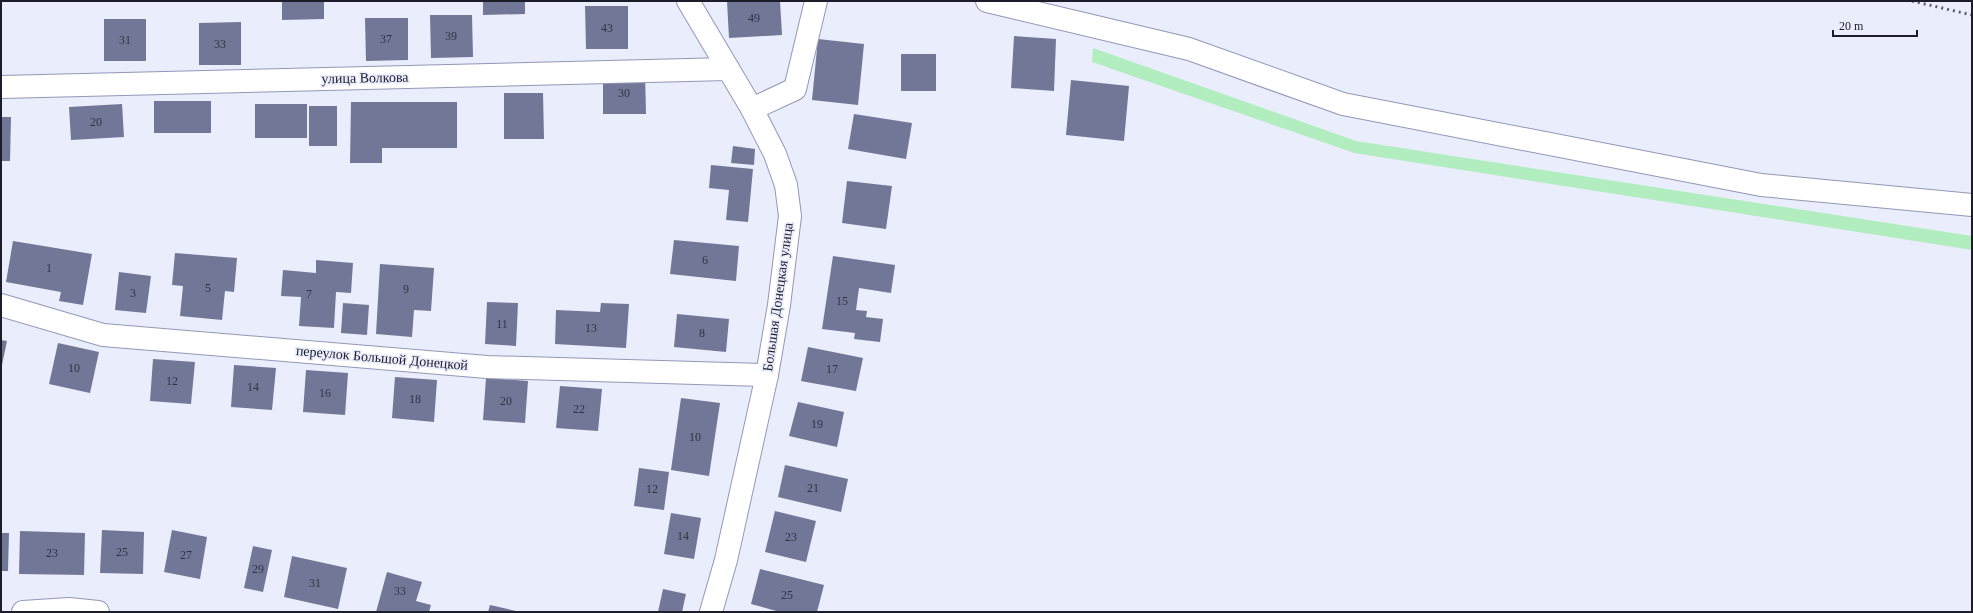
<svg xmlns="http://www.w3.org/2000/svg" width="1973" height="613" font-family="'Times New Roman',serif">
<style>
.green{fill:#b2edc0}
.building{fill:#727797}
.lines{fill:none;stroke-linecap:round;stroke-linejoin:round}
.minor-casing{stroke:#9297b8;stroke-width:24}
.minor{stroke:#fff;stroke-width:22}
.rail{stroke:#5c5e6c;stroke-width:3;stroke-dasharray:2 4;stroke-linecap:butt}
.labels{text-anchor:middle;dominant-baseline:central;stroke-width:3.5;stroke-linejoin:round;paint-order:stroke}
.number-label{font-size:12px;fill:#313445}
.street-label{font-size:14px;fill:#1b1d2a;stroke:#eaedfc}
</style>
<rect width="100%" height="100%" fill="#eaedfc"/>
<polygon class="green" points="1093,48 1356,141 1972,236 1972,250 1354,153 1092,62"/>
<g class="building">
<polygon points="282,1 324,1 324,19 282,20"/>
<polygon points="483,1 525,1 525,14 483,15"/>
<polygon points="727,1 780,1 782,35 729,38"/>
<polygon points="585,6 628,6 628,49 586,49"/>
<polygon points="430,15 472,15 473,57 431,58"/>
<polygon points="365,18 408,18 408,60 366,61"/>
<rect x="104" y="19" width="42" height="42"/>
<polygon points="241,22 241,65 199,65 199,23"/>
<polygon points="1014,36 1056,39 1054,91 1011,88"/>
<polygon points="818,39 864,44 858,105 812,100"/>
<rect x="901" y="54" width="35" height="37"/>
<polygon points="603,72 645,72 646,114 603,114"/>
<polygon points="1071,80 1129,86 1124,141 1066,135"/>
<polygon points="504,93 543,93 544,139 504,139"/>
<rect x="154" y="101" width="57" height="32"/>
<polygon points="351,102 457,102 457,148 382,148 382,163 350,163"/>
<polygon points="122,104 124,137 71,140 69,107"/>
<rect x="255" y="104" width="52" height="34"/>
<rect x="309" y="106" width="28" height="40"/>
<polygon points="854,114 912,123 906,159 848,149"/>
<polygon points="1,117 11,117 10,161 1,161"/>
<polygon points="733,146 755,149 754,165 731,163"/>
<polygon points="711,165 753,169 748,222 726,220 729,190 709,188"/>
<polygon points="847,181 892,186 886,229 842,223"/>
<polygon points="674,240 739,246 736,281 670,274"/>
<polygon points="13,241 92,254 83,305 59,301 61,292 6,282"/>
<polygon points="175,253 237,258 234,292 225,291 222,320 180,316 183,286 172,285"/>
<polygon points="833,256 895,265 891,293 859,288 856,310 867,311 866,317 883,319 880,342 854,339 855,333 822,329"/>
<polygon points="316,260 353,263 351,293 336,292 334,328 299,326 301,297 281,296 283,270 316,273"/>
<polygon points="380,264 434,268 431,311 414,310 412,337 376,334"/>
<polygon points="119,272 151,276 146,313 115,310"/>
<polygon points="487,302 518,303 516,346 485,344"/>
<polygon points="343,303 369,305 367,335 341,333"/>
<polygon points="601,303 629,304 626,348 555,344 556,310 600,312"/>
<polygon points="677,314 729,319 726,352 674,347"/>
<polygon points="1,340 7,341 2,365 1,365"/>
<polygon points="58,343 99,352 90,393 49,384"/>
<polygon points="808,347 863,358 856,391 801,381"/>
<polygon points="153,359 195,362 191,404 150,401"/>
<polygon points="234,365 276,368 272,410 231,407"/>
<polygon points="306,370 348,373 345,415 303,412"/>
<polygon points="395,377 437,380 434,422 392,418"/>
<polygon points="486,378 528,381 525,423 483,420"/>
<polygon points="560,386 602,389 598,431 556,428"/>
<polygon points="681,398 720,403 709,476 671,470"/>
<polygon points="798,402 844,412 837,447 789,436"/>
<polygon points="785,465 848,479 841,512 778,497"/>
<polygon points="639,468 669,472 664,510 634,506"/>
<polygon points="775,511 816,521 806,562 765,552"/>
<polygon points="671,513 701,518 694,559 664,554"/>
<polygon points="102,530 144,532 143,574 100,573"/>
<polygon points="172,530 207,537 200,579 164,572"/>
<polygon points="20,531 85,533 84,575 19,574"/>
<polygon points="1,533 9,533 8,571 1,571"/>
<polygon points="253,546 272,550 263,592 244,588"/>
<polygon points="292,556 347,568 338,609 284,597"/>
<polygon points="760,569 824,585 817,612 780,612 751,604"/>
<polygon points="387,572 422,582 416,601 431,605 429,612 376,612"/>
<polygon points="663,589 686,594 682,612 658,612"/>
<polygon points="490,605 516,611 516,612 488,612"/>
</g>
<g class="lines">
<defs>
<g id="minor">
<polyline points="688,1 752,109 775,154 786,185 790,216 779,305 767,375 726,560 711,612"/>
<polyline points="987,1 1189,49 1343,104 1761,185 1972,205"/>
<polyline points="1,87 728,69"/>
<polyline points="752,109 795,89 816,1"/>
<polyline points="1,305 103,335 487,367 767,375"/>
<polyline points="23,612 69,609 98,612"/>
</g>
</defs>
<use href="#minor" class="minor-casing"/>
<use href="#minor" class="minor"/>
<polyline class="rail" points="1912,1 1972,15"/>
</g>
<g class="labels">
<g class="number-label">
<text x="754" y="18">49</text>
<text x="607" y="28">43</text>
<text x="451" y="36">39</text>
<text x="386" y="39">37</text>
<text x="125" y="40">31</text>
<text x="220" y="44">33</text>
<text x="624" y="93">30</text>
<text x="96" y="122">20</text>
<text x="705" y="260">6</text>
<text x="49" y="268">1</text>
<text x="208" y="288">5</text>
<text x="406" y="289">9</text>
<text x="133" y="293">3</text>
<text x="309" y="294">7</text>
<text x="842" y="301">15</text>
<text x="502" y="324">11</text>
<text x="591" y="328">13</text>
<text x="702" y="333">8</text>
<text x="74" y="368">10</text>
<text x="832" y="369">17</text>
<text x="172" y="381">12</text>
<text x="253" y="387">14</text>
<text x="325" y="393">16</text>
<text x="415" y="399">18</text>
<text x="506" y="401">20</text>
<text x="579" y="409">22</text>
<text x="817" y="424">19</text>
<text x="695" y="437">10</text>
<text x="813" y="488">21</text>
<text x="652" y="489">12</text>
<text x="683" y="536">14</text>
<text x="791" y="537">23</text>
<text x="122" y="552">25</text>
<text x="52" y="553">23</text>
<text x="186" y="555">27</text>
<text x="258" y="569">29</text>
<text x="315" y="583">31</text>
<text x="400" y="591">33</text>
<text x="787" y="595">25</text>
</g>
<g class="street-label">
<text transform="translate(365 78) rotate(-1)">улица Волкова</text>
<text transform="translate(778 297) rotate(-82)">Большая Донецкая улица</text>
<text transform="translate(382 358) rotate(5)">переулок Большой Донецкой</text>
</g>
</g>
<rect width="1973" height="613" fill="none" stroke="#1b1d2a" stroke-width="4"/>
<path d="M1833 30v6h84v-6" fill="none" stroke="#1b1d2a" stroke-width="2"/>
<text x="1839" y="30" font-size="12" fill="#1b1d2a" stroke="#eaedfc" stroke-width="3" paint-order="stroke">20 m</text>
</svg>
